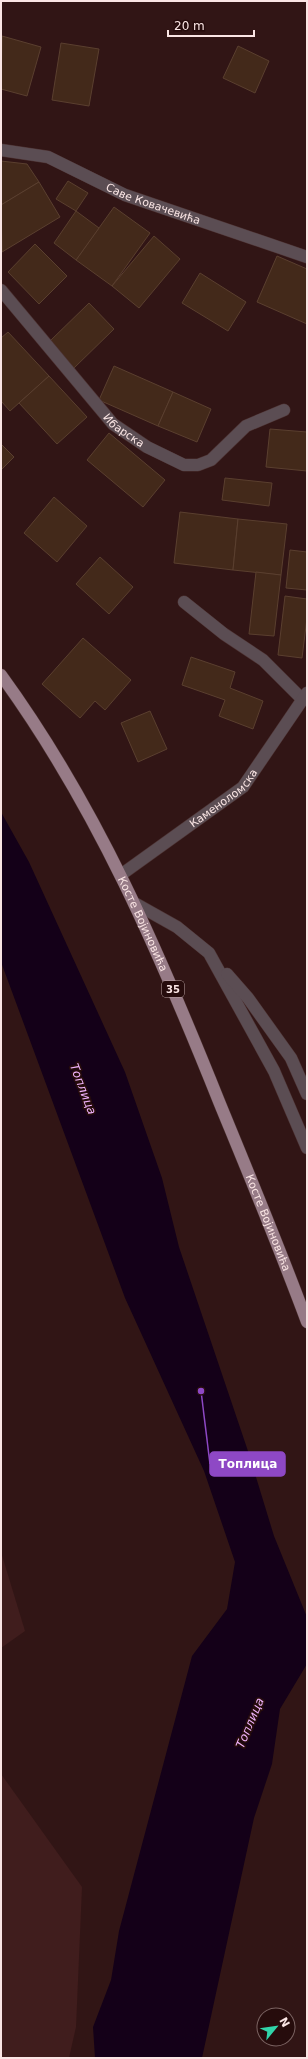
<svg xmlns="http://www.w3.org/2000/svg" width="308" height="2059" font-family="'DejaVu Sans',sans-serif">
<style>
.built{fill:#401d1d}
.water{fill:#140018}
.building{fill:#43291a;stroke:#5a3f2f}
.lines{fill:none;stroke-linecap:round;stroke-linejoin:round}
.minor-casing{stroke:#4d3232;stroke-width:13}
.major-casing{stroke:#4d3232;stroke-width:13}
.minor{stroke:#5b4d53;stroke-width:12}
.major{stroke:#977b87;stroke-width:12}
.labels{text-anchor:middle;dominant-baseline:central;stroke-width:3.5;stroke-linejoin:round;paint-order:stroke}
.shield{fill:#260c0c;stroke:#baa4a3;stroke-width:1}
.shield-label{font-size:10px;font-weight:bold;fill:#fae5e4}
.street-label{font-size:11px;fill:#fae5e4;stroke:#260c0c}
.water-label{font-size:12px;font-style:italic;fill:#efb2fa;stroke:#260c0c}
.leader{fill:none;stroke:#8e48c5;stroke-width:1.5}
.callout-dot{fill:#8e48c5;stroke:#260c0c;stroke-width:1.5}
.callout{fill:#8e48c5;stroke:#8e48c5;stroke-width:1.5}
.callout-label{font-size:12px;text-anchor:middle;font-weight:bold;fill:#fff}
</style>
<rect width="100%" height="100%" fill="#311515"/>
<g class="built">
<polygon points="1,1552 25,1631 1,1648"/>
<polygon points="1,1774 82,1887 76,2027 69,2058 1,2058"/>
</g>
<polygon class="water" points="1,812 29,862 125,1072 162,1178 179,1247 249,1454 274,1536 307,1617 307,1664 280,1709 272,1764 254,1818 202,2058 95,2058 93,2027 111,1980 119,1931 192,1656 227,1609 235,1562 204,1471 125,1298 1,962"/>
<g class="building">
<polygon points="2,36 41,47 27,96 1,89"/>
<polygon points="61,43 99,49 89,106 52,100"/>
<polygon points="238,46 269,61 255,93 223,78"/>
<polygon points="1,161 27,164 39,182 1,205"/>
<polygon points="68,181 88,193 76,211 56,199"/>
<polygon points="39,182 60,217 2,252 1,205"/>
<polygon points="114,207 150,233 112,286 76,260"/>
<polygon points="76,211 99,228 76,260 54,243"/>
<polygon points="154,236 180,259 139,308 112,286"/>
<polygon points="35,244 67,276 39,304 8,272"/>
<polygon points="277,256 307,269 307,324 257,302"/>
<polygon points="200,273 246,302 228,331 182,303"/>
<polygon points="89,303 114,329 74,368 49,342"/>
<polygon points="8,332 49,376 10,411 1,401 1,338"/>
<polygon points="114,366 173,392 158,426 99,400"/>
<polygon points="49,376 87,417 57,444 19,403"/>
<polygon points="173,392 211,409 197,442 158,426"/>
<polygon points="270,429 307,432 307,471 266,467"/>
<polygon points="109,433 165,480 143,507 87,460"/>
<polygon points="1,444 14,457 1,470"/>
<polygon points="225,478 272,483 269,506 222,500"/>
<polygon points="54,497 87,526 57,562 24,533"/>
<polygon points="180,512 238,519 233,570 174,563"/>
<polygon points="238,519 287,524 281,575 233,570"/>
<polygon points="290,550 307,552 307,590 286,588"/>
<polygon points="100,557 133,587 109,614 76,584"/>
<polygon points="256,572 281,575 274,636 249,634"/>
<polygon points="285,596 307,599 307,618 302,658 278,655"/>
<polygon points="83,638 131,680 105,710 95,701 80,718 42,684"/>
<polygon points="191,657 235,672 230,688 263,701 253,729 219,716 225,700 182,685"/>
<polygon points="150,711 167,749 138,762 121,723"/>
</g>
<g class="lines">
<defs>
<g id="minor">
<path id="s1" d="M1,150L48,157L125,195L307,257"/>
<path id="s2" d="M1,290L113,424L147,447L184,465H198L211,460L246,426L284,410"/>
<polyline points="184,602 224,634 263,660 303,700"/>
<path id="s3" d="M122,874L243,787L307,693"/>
<polyline points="136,904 177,927 209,953 274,1071 307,1148"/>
<polyline points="227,974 248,998 291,1058 307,1094"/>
</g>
<g id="major">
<path id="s4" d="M1,675C97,807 160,954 220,1104C250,1177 280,1249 307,1322"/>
</g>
</defs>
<use href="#minor" class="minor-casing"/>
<use href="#major" class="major-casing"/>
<use href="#minor" class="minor"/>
<use href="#major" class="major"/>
</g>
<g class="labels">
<rect class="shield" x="162" y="981" width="22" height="16" rx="3"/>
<g class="shield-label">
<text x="173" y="989">35</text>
</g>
<g class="street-label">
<text stroke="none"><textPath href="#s1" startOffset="163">Саве Ковачевића</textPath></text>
<text stroke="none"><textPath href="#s2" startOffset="187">Ибарска</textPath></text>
<text stroke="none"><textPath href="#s3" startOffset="127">Каменоломска</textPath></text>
<text stroke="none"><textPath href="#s4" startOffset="287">Косте Војиновића</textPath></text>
<text stroke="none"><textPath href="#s4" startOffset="611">Косте Војиновића</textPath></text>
</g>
<g class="water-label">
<text transform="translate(83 1089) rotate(69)">Топлица</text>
<text transform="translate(250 1723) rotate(-67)">Топлица</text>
</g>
</g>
<path class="leader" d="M201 1391L210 1464"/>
<circle class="callout-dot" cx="201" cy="1391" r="4"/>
<rect class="callout" x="210" y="1452" width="75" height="24" rx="4"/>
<g class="callout-label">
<text x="248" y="1468">Топлица</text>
</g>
<rect width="308" height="2059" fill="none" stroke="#fae5e4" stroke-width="4"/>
<g transform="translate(276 2027) rotate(61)"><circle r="19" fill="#260c0c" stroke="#7b6362"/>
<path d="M0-3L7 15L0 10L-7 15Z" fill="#31d4a9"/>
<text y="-6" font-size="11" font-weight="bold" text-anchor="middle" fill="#fae5e4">N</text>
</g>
<path d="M168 30v6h86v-6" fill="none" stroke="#fae5e4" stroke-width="2"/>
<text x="174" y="30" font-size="12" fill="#fae5e4" stroke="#260c0c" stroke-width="3" paint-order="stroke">20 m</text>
</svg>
